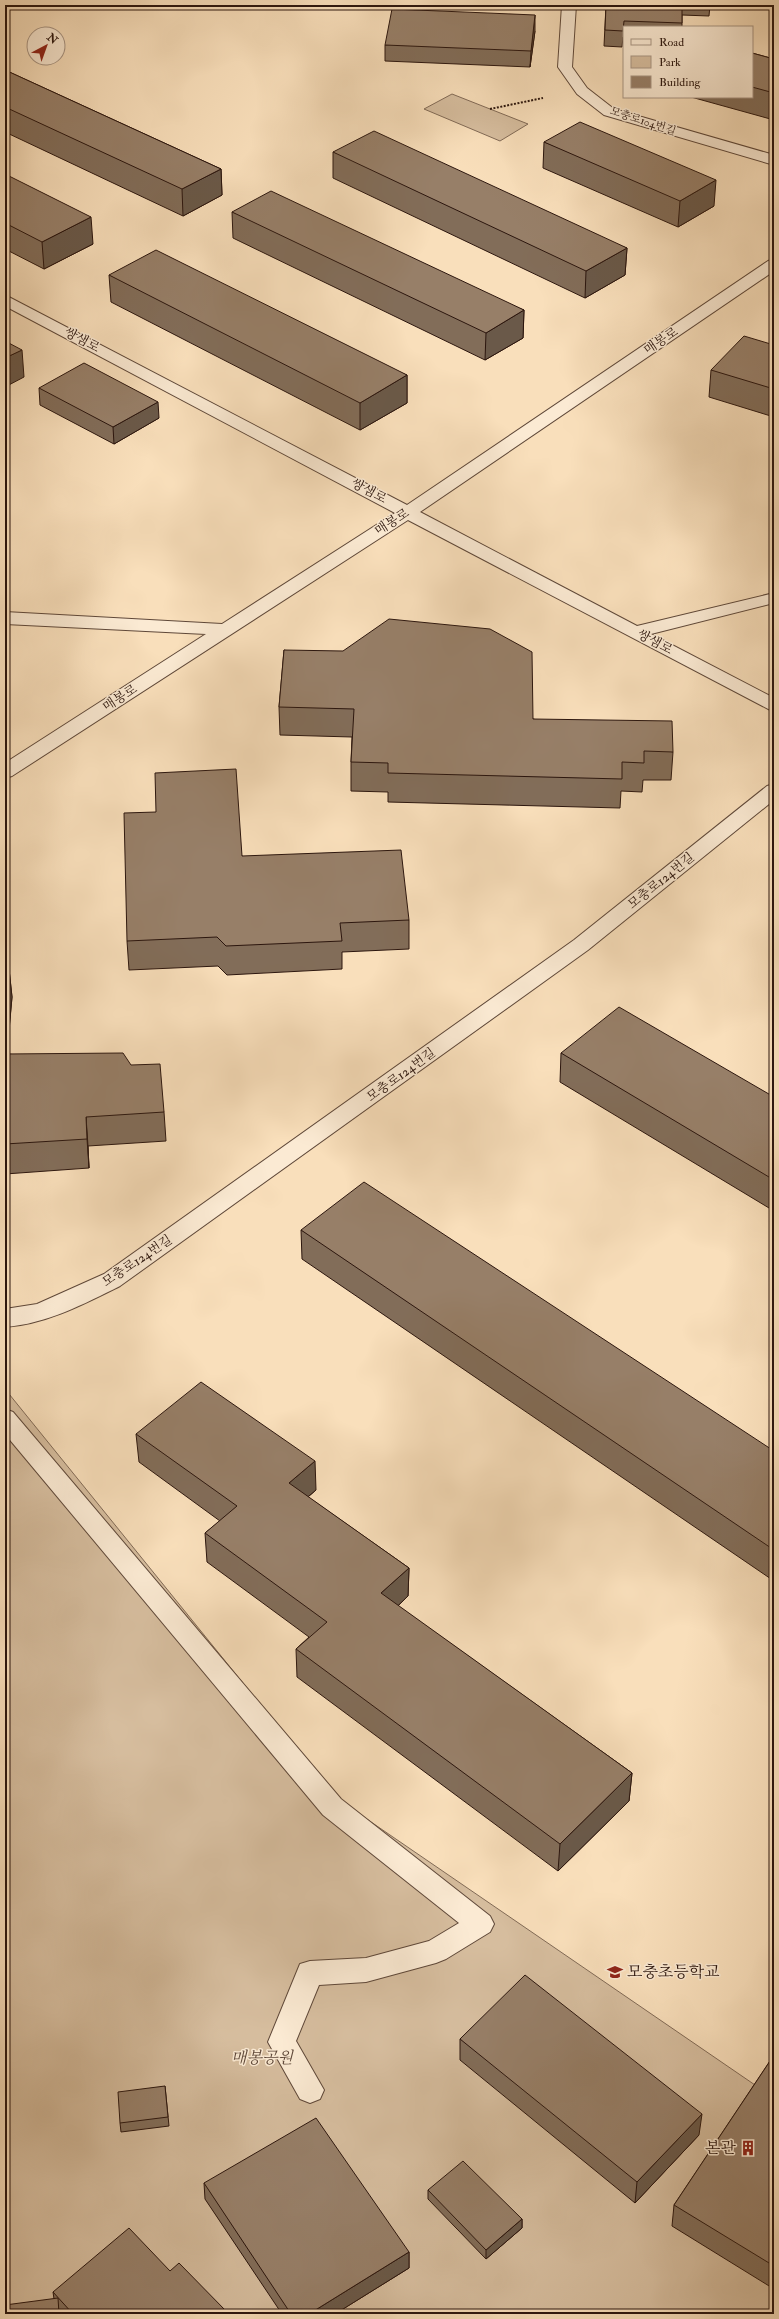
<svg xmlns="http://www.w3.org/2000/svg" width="779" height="2319" font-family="'IM FELL Double Pica','Noto Serif KR',serif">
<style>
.green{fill:#d6bd9e;stroke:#816a56}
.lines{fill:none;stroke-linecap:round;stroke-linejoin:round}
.lane-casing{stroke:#5f4839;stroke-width:2}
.street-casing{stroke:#5f4839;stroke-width:2}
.path{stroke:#2c160e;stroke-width:2;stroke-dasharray:2 1.5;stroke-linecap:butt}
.lane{fill:#fbead3;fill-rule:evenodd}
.street{fill:#fbead3;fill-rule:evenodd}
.wall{fill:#826d59;stroke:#2c160e}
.shaded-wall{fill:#6a5949;stroke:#2c160e}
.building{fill:#977f68;stroke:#2c160e}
.labels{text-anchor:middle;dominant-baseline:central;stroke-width:3;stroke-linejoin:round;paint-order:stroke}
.far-street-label{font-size:11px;fill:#2c160e;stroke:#fbead3}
.street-label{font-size:13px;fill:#2c160e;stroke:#fbead3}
.near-poi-label{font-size:16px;fill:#2c160e;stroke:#fbead3;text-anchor:start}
.near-park-label{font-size:16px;font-style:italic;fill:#5f4839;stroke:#fbead3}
</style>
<rect width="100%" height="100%" fill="#f9dfbb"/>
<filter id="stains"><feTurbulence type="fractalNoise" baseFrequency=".005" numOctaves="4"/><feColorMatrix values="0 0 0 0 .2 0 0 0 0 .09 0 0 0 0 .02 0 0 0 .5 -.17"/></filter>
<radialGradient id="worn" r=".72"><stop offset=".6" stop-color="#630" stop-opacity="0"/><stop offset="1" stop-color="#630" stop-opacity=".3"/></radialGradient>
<g class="green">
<polygon points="452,94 528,124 500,141 424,109"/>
<polygon points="5,1389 336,1798 774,2098 774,2314 5,2314"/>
</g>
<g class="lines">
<defs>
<polygon id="lane" points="5,1409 13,1412 341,1799 490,1916 494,1924 490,1932 446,1959 436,1963 366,1982 319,1985 296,2041 324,2090 320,2099 310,2103 300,2099 268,2042 300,1964 310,1961 366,1958 429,1941 459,1923 323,1815 5,1434"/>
<g id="street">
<polygon points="562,5 576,5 572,67 587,88 614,109 774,155 774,165 604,115 577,94 558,67"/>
<polygon points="774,259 774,271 420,512 637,626 774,593 774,603 651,634 774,698 774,712 408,520 12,776 5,778 5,763 206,634 5,624 5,612 222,624 395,513 5,306 5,295 407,505 768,261"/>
<path d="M774,784V800L588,950L120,1286C84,1304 46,1324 5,1327V1309L37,1304L104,1274L574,940L767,786Z"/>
</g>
</defs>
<use href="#lane" class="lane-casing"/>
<use href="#street" class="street-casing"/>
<polyline class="path" points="490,109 543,98"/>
<use href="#lane" class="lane"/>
<use href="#street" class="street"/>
</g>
<g class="wall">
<polygon points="606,5 710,5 709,16 682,15 682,27 624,27 624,37 623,37 622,47 604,46"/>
<polygon points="535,31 530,67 385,61 385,45"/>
<polygon points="752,53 774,59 774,120 691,97 752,97"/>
<polygon points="5,70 221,169 222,195 183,216 5,132"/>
<polygon points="544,142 714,206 678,227 543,168"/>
<polygon points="333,152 627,248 625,275 585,298 333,178"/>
<polygon points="5,174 93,244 44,269 5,249"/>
<polygon points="232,212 524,310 523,338 485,360 233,238"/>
<polygon points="109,275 407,375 407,403 360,430 111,302"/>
<polygon points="774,345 774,417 709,397 711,370"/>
<polygon points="39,388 159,418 114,444 40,405"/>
<polygon points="284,650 533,719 673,752 671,780 643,780 642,792 621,791 620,808 388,802 388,792 351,791 351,762 352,737 280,735 279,707"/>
<polygon points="242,856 409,920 409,949 342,952 342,969 227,975 218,966 129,970 127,941"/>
<polygon points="5,968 9,969 12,997 7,1054 131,1065 164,1112 166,1141 88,1146 89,1168 5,1174"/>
<polygon points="561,1053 774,1097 774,1211 560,1082"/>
<polygon points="301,1230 774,1451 774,1581 302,1259"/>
<polygon points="136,1434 316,1490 308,1497 409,1568 408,1596 398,1606 632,1773 629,1801 558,1871 297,1677 296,1649 309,1637 207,1562 205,1533 220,1521 139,1462"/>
<polygon points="460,2039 699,2135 635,2203 460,2060"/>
<polygon points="774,2055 774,2289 672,2226 674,2205"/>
<polygon points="165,2086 169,2126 121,2132 120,2123"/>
<polygon points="204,2183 409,2252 409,2268 335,2314 282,2314 205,2199"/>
<polygon points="428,2190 522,2219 522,2228 486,2259 428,2199"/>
<polygon points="170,2271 226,2311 226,2314 61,2314 60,2313 60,2314 54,2299 53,2292"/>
</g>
<g class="shaded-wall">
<polygon points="535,15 535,31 530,67 531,51"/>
<polygon points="221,169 222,195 183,216 182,189"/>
<polygon points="716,180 714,206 678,227 680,201"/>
<polygon points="91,217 93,244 44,269 42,242"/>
<polygon points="627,248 625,275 585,298 586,271"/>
<polygon points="524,310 523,338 485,360 486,333"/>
<polygon points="22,350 24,377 5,387 5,358"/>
<polygon points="407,375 407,403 360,430 360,403"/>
<polygon points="158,402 159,418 114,444 113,427"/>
<polygon points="9,969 12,997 5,1071 5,1009"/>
<polygon points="86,1117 88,1146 89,1168 87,1139"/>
<polygon points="315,1461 316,1490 290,1512 289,1483"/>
<polygon points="409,1568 408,1596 381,1622 381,1593"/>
<polygon points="632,1773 629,1801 558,1871 560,1844"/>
<polygon points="702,2114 699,2135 635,2203 637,2182"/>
<polygon points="522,2219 522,2228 486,2259 486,2250"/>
<polygon points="409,2252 409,2268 335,2314 309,2314"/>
</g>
<g class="building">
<polygon points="606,5 682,5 682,23 624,21 623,31 605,30"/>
<polygon points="392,9 535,15 531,51 385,45"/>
<polygon points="752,53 774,59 774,93 752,87"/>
<polygon points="5,70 221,169 182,189 5,107"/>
<polygon points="580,122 716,180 680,201 544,142"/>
<polygon points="374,131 627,248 586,271 333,152"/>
<polygon points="5,174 91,217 42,242 5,223"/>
<polygon points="271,191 524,310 486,333 232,212"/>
<polygon points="156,250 407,375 360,403 109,275"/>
<polygon points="744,336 774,345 774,389 711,370"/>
<polygon points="5,341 22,350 5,358"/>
<polygon points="84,363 158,402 113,427 39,388"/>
<polygon points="389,619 490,629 532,652 533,719 672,721 673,752 644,751 644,763 622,762 622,779 388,773 388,763 351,762 354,709 279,707 284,650 343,651"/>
<polygon points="236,769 242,856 401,850 409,920 340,923 342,941 226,946 217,937 127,941 124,813 156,812 155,773"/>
<polygon points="5,968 9,969 5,1009"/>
<polygon points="619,1007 774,1097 774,1180 561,1053"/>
<polygon points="123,1053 131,1065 160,1064 164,1112 86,1117 87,1139 5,1144 5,1054"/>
<polygon points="364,1182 774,1451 774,1550 301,1230"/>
<polygon points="201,1382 315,1461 289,1483 409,1568 381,1593 632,1773 560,1844 296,1649 327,1622 205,1533 237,1506 136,1434"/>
<polygon points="525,1975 702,2114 637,2182 460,2039"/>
<polygon points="774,2055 774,2266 674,2205"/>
<polygon points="165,2086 168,2117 120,2123 118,2092"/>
<polygon points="316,2118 409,2252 309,2314 291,2314 204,2183"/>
<polygon points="463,2161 522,2219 486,2250 428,2190"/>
<polygon points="129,2228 170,2271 179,2263 226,2311 222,2314 73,2314 53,2292"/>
<polygon points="58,2298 59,2314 5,2314 5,2305"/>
</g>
<defs>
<symbol id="school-bare" viewBox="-9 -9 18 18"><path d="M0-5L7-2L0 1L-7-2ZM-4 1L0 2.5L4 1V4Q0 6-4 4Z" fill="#8f2418" stroke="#fbead3" stroke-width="2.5" paint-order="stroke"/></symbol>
<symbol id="building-bare" viewBox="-9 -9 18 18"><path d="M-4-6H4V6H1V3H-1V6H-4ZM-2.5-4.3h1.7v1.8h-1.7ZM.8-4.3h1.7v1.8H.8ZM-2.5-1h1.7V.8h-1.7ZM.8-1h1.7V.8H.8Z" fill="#8f2418" stroke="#fbead3" stroke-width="2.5" paint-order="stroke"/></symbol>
</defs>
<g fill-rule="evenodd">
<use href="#school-bare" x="604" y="1961" width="22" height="22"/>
<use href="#building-bare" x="737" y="2137" width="22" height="22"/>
</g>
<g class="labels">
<g class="far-street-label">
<text transform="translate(643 121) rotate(18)">모충로104번길</text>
</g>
<g class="street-label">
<text transform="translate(82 340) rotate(28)">쌍샘로</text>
<text transform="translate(661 341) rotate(-34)">매봉로</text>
<text transform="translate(369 491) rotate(28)">쌍샘로</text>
<text transform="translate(392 522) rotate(-33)">매봉로</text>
<text transform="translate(655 642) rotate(28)">쌍샘로</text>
<text transform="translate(120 698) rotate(-33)">매봉로</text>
<text transform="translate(661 881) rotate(-39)">모충로124번길</text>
<text transform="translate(401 1075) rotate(-36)">모충로124번길</text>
<text transform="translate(137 1261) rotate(-34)">모충로124번길</text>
</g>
<g class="near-poi-label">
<text x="627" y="1972">모충초등학교</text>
<text x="736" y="2148" text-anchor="end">본관</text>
</g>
<g class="near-park-label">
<text x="262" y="2058">매봉공원</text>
</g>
</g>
<rect width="779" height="2319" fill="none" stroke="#f9dfbb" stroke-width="20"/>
<rect x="6" y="6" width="767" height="2307" fill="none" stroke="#2c160e" stroke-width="2"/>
<rect x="10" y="10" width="759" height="2299" fill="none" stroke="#2c160e"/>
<rect x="623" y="26" width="130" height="72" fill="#fbead3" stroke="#a89584"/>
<rect x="631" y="39" width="20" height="6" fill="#fbead3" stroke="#a89584"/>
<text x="659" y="46" font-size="12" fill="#2c160e">Road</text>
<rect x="631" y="56" width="20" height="12" fill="#d6bd9e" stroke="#a89584"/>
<text x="659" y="66" font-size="12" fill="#2c160e">Park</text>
<rect x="631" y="76" width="20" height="12" fill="#977f68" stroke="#a89584"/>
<text x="659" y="86" font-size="12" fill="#2c160e">Building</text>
<g transform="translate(46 46) rotate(41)"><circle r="19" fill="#fbead3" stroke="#a89584"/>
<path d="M0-3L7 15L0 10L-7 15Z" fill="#8f2418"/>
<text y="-6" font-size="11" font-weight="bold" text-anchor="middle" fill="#2c160e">N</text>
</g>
<rect width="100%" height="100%" filter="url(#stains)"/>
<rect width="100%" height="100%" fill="url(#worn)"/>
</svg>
